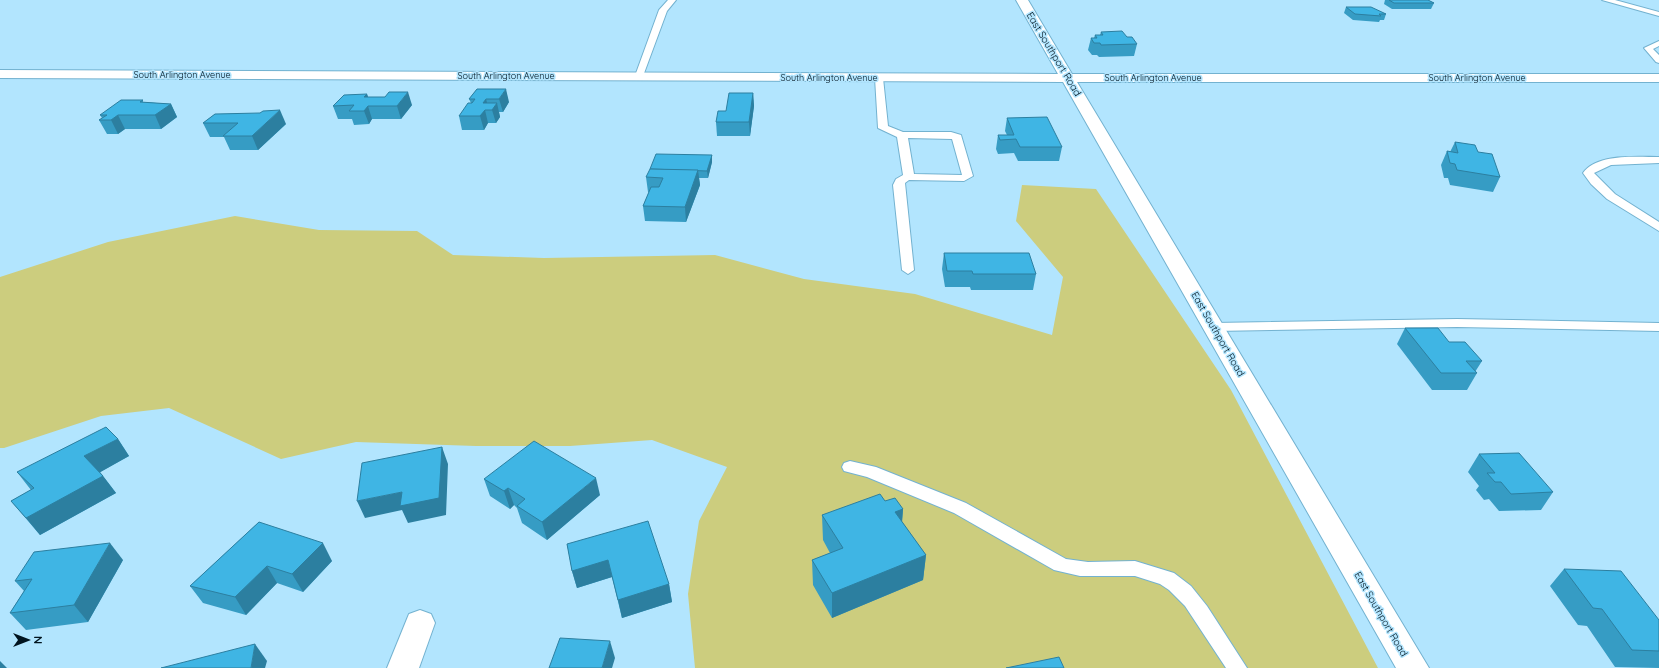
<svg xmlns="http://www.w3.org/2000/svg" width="1659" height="668" font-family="Quicksand,sans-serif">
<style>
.green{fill:#cccd7e}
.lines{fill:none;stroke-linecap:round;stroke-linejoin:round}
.lane-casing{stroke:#73b2d0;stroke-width:2}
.street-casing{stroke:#73b2d0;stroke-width:2}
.secondary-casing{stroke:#73b2d0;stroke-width:2}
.lane{fill:#fff;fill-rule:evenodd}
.street{fill:#fff;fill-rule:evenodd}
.secondary{fill:#fff;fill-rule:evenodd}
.wall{fill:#369cc4}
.shaded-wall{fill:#2c7fa0}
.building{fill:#3fb5e4;stroke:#2c7fa0}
.labels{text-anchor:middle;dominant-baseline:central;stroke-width:3;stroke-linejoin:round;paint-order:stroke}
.far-street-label{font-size:9px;fill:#00141f;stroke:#b2e5fe}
.street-label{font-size:10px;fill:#00141f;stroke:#b2e5fe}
</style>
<rect width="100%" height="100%" fill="#b2e5fe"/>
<polygon class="green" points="1022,185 1096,189 1231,390 1378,668 695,668 688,594 699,521 727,467 652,440 570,446 476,446 356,442 281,459 169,408 101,416 4,448 0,448 0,277 108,242 235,216 319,230 417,231 453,255 544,258 715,255 804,279 915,294 1052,335 1063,277 1016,221"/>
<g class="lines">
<defs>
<g id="lane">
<polygon points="668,0 676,0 667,11 643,76 642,78 636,78 635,76 659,10"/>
<polygon points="1602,0 1615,0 1659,12 1659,16"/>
<polygon points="1659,41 1659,46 1653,49 1659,55 1659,63 1656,62 1644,48"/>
<path d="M879,75L883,78L888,126L903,132H951L961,135L973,176L964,181L909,180L905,183L914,270L908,274L902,270L893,185L896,179L903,175L897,137L878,128L875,78ZM908,138L952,139L962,175L914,174Z"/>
<path d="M1659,157V163L1611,165L1594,173L1615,194L1659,222V231L1607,199L1591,184L1583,173C1597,153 1637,157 1659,157Z"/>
<polygon points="1457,319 1659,323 1659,331 1457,327 1214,331 1209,330 1207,327 1209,324 1214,323"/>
<polygon points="850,461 876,467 966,503 1066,559 1088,562 1135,561 1174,573 1191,586 1207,606 1247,668 1226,668 1185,606 1169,590 1160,584 1135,576 1080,576 1054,570 954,513 867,477 844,471 842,467 844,463"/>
</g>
<polygon id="street" points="420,610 431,614 435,623 419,668 387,668 409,614"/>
<polygon id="secondary" points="1016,0 1028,0 1072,74 1659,74 1659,82 1077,82 1429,668 1396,668 1063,82 0,78 0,70 1058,74"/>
</defs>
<use href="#lane" class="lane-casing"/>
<use href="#street" class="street-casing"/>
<use href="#secondary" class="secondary-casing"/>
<use href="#lane" class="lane"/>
<use href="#street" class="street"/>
<use href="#secondary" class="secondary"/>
</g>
<g class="wall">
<polygon points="1385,0 1428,0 1434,3 1431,9 1392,9 1384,4"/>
<polygon points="1346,7 1386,14 1384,20 1380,20 1379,22 1353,20 1344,13"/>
<polygon points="1101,32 1127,37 1137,44 1134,56 1099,57 1097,55 1092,55 1088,50 1091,38 1094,38 1095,35 1100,35"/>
<polygon points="477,89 509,102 503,112 499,112 500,117 496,123 488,123 484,130 462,130 459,116 471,103 469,99"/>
<polygon points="753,93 754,106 750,136 717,136 716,122"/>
<polygon points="367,94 368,97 385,97 412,105 401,119 372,119 369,124 354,125 352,119 338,119 333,106"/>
<polygon points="143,100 143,102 171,104 177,117 161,129 125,129 118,134 107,134 99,120 102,118 100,115"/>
<polygon points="215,114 286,124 258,150 230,150 224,137 210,137 203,123"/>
<polygon points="1007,118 1062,147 1059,161 1018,161 1014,153 998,154 996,149 998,135 1007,135 1005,131"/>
<polygon points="1455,142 1478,152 1500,177 1493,192 1450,185 1448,178 1444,178 1441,165 1447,151 1450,152"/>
<polygon points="712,155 712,162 708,178 699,178 700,185 686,222 645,221 643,206 649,192 648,192 646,177"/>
<polygon points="944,253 1036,274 1033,290 971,290 970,287 945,287 942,269"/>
<polygon points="1405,328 1449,342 1482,361 1475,372 1477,373 1467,390 1432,390 1397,344"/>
<polygon points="118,439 129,456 100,472 116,493 40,535 11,501 31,490 17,472"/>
<polygon points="1479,454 1553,492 1541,510 1499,511 1489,499 1484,500 1476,490 1479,486 1468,472"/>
<polygon points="484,479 600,495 547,540 522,523 517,508 514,505 510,509 490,496"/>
<polygon points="885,501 903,509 902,522 926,555 923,580 832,618 813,585 812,560 830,553 823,540 822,515"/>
<polygon points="259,522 332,561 303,592 277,583 246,615 203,603 190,586"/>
<polygon points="567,544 669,584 672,602 622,618 612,577 577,588 572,571"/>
<polygon points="123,560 88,622 26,630 10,613 24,591 15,581"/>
<polygon points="1564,569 1659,620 1659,668 1615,667 1587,626 1578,625 1550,586"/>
</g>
<g class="shaded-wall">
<polygon points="506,89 509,102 503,112 499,99"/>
<polygon points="408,92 412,105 401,119 397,106"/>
<polygon points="753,93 754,106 750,136 749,122"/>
<polygon points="367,94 371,106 368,106 372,119 369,124 364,111 364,97"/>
<polygon points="486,99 489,110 485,110 488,123 484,130 480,116 483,103"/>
<polygon points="497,103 500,117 496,123 492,110"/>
<polygon points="171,104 177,117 161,129 155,115"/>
<polygon points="280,110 286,124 258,150 252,136"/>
<polygon points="118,115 125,129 118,134 111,120"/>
<polygon points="712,155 712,162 708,178 707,171"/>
<polygon points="698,170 700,185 686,222 685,207"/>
<polygon points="118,439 129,456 97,474 84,456"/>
<polygon points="442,447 448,464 446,515 408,523 402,510 365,518 357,501 402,492"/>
<polygon points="103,476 116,493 40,535 26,518"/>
<polygon points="596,478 600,495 547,540 542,522"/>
<polygon points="508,488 514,505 510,509 504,491"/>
<polygon points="903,509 901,534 895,512"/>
<polygon points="110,543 123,560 88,622 74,605"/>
<polygon points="323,543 332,561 303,592 292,574"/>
<polygon points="926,555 923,580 832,618 832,593"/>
<polygon points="608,560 612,577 577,588 572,571"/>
<polygon points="267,566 277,583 246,615 235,597"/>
<polygon points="669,584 672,602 622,618 618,600"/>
<polygon points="610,641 615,658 612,668 602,668"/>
<polygon points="255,644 267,661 265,668 251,668"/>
<polygon points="0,661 7,668 0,668"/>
</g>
<g class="building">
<polygon points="1389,0 1428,0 1434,3 1394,3"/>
<polygon points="1346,7 1371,7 1386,14 1379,14 1381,16 1355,14"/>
<polygon points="1122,31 1127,37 1132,37 1137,44 1101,45 1100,43 1094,43 1091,38 1097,38 1095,35 1103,35 1101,32"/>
<polygon points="477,89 506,89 499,99 486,99 483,103 497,103 492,110 485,110 480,116 459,116 468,103 472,103 475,99 469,99"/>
<polygon points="389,92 408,92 397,106 368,106 364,111 349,111 354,105 333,106 344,95 367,94 364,97 385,97"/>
<polygon points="729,93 753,93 749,122 716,122 718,111 726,111"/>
<polygon points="121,100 143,100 140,102 171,104 155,115 118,115 111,120 99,120 107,115 100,115"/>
<polygon points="280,110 252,136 223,136 238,123 203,123 215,114 260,113 263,111"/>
<polygon points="1047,117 1062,147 1020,147 1016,139 1000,140 998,135 1014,135 1007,118"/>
<polygon points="1455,142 1475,145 1478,152 1492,154 1500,177 1457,170 1455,164 1450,163 1447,151 1458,153"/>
<polygon points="656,154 712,155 707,171 650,169"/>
<polygon points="650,169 698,170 685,207 643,206 651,187 659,187 663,178 646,177"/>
<polygon points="944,253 1029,253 1036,274 973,274 972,271 947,271"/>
<polygon points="1405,328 1438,328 1449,342 1465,342 1482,361 1466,361 1477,373 1441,373"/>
<polygon points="106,427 118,439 84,456 103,476 26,518 11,501 34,488 17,472"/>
<polygon points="534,441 596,478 542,522 517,506 525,499 508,488 504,491 484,479"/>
<polygon points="442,447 439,498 400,506 402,492 357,501 362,463"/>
<polygon points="1519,453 1553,492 1511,494 1501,482 1495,482 1487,473 1495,473 1479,454"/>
<polygon points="880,494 885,501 895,498 903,509 895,512 926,555 832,593 812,560 843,548 822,515"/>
<polygon points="648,521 669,584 618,600 608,560 572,571 567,544"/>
<polygon points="259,522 323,543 292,574 267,566 235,597 190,586"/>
<polygon points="110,543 74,605 10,613 32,579 15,581 34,552"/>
<polygon points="1564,569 1621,571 1659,620 1659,651 1632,650 1602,609 1593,608"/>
<polygon points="560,638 610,641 602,668 549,668"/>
<polygon points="255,644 251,668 161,668"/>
<polygon points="1059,657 1064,668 1006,668"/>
</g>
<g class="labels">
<g class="far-street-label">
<text x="182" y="74">South Arlington Avenue</text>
<text x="506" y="75">South Arlington Avenue</text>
<text x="829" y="77">South Arlington Avenue</text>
<text x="1153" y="77">South Arlington Avenue</text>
<text x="1477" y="77">South Arlington Avenue</text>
</g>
<g class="street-label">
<text transform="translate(1054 54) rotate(59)">East Southport Road</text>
<text transform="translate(1218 334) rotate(60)">East Southport Road</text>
<text transform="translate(1381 614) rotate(60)">East Southport Road</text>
</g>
</g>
<g transform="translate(28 640) rotate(90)" stroke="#b2e5fe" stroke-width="3" paint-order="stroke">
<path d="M0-3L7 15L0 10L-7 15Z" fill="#00141f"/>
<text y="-6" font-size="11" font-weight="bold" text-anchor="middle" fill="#00141f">N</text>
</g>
</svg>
